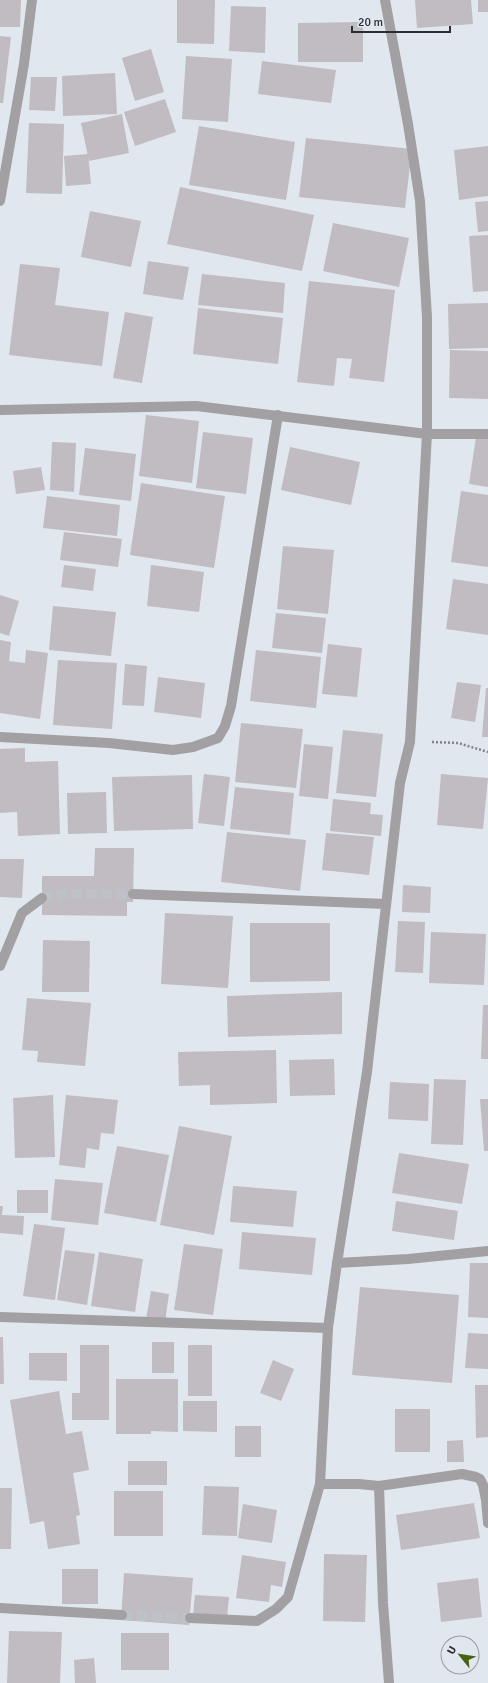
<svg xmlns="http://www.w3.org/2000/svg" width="488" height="1683" font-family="Signika,sans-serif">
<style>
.building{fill:#c1bbc2}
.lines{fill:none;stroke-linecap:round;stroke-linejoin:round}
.street-tunnel{stroke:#bdc2c8;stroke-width:10;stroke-dasharray:10 5;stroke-linecap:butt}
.path{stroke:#81858a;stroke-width:2.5;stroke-dasharray:2 2;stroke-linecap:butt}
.street{stroke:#a3a0a3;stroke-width:10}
</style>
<rect width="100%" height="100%" fill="#e1e7ee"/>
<g class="building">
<polygon points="0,0 21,0 20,27 0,27"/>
<polygon points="177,0 215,0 214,44 177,43"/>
<polygon points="415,0 471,0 473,24 417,28"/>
<rect x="478" y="0" width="10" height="12"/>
<polygon points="231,6 266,7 265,53 229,51"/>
<polygon points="363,22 363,62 298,62 298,23"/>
<polygon points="0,36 11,37 3,103 0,103"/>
<polygon points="151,49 164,92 135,101 122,58"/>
<polygon points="186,56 232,59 228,122 182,119"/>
<polygon points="262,61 336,70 331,103 258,94"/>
<polygon points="115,73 117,114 63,116 62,76"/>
<polygon points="31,77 57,77 55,111 29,110"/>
<polygon points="165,99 176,132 135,146 124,112"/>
<polygon points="122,114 129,153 89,161 81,123"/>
<polygon points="29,123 64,124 62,194 26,193"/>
<polygon points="199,126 295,142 286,200 189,185"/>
<polygon points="306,138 412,149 405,208 299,197"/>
<polygon points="488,146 488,196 459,200 454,150"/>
<polygon points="88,154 91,184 66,186 64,156"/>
<polygon points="180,187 314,215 302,271 167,244"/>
<polygon points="488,201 488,231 478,232 475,202"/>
<polygon points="90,211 141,221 131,267 81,257"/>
<polygon points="333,223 409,238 399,287 323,271"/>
<polygon points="488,235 488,291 473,292 469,236"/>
<polygon points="148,261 189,267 183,300 143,294"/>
<polygon points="20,264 60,268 55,305 109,312 102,366 9,355"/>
<polygon points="202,274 285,283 283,313 198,305"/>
<polygon points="309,281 395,290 384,382 349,378 352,359 337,358 334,386 297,382"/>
<polygon points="488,303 488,348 449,349 448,304"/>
<polygon points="198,308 283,318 278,364 193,354"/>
<polygon points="125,312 153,317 142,383 113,378"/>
<polygon points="450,350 488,351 488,399 449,398"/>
<polygon points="146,415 199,421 192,483 139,476"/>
<polygon points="203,432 253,438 246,494 196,488"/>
<polygon points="476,437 488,439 488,487 469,484"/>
<polygon points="52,442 76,443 74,492 50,490"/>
<polygon points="290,447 360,462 351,505 281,490"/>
<polygon points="85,448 136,454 131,501 79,495"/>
<polygon points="41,467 45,490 16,494 13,471"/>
<polygon points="141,483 225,496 214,568 130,555"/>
<polygon points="461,491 488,495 488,567 451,562"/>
<polygon points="47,496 120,505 117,536 43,528"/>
<polygon points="64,532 122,539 118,567 60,560"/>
<polygon points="283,546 334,550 328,614 277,609"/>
<polygon points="64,565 96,569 93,591 61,587"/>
<polygon points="151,565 204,572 199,612 147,606"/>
<polygon points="453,579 488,584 488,635 446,629"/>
<polygon points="0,595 19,601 9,636 0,633"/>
<polygon points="53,606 116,612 111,656 49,650"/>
<polygon points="276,613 326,618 322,653 272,648"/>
<polygon points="0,640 11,642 9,661 25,663 26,650 48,653 40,719 0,713"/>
<polygon points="328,644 362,648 357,697 322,694"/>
<polygon points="256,650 321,657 316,708 250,701"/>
<polygon points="58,660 117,663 112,729 53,725"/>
<polygon points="125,664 147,666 144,706 122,705"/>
<polygon points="158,677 205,683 201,718 154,712"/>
<polygon points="457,682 481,685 475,722 451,718"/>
<polygon points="486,688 488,688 488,737 482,737"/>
<polygon points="241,723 303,729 296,788 235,782"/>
<polygon points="343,730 383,734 376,797 336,793"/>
<polygon points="304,744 333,747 328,799 299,796"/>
<polygon points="25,748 25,762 58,761 60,834 18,836 17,812 0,813 0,749"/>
<polygon points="204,774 230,777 224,826 198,823"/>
<polygon points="441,774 488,778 483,829 437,825"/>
<polygon points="192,775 193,829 114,831 112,777"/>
<polygon points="235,787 294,793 290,835 230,829"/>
<polygon points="106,792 107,833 68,834 67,793"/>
<polygon points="333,799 371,803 370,814 383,815 381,836 330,831"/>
<polygon points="227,832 306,840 300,891 221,882"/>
<polygon points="326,833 374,837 369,875 322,870"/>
<polygon points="95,848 134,848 133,902 127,902 127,916 42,915 42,876 94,876"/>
<polygon points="0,859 24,859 22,898 0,897"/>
<polygon points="403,885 431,887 430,913 402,912"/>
<polygon points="165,913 233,916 228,988 161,984"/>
<polygon points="398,921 425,922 423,973 395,972"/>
<polygon points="250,923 330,923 330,981 250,982"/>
<polygon points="431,932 486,934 484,985 429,983"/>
<polygon points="43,940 90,941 89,992 42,992"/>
<polygon points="342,992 342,1034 228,1037 227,996"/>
<polygon points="27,998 91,1003 85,1066 37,1062 38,1051 22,1050"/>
<polygon points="483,1005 488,1005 488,1059 481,1059"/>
<polygon points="276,1050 277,1103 210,1105 210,1085 179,1086 178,1052"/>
<polygon points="334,1059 335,1095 290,1096 289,1060"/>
<polygon points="434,1079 466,1080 463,1145 431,1144"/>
<polygon points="390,1082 429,1084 428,1121 388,1119"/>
<polygon points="53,1095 55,1157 15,1158 13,1098"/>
<polygon points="66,1095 118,1100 114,1134 101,1133 99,1150 87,1148 85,1168 59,1165"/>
<polygon points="480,1099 488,1099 488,1151 484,1151"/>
<polygon points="179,1126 232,1136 214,1235 160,1225"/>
<polygon points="117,1146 169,1155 156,1222 104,1213"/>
<polygon points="399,1153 469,1164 462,1204 392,1193"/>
<polygon points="55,1179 103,1183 98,1225 51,1220"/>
<polygon points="233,1186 297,1191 293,1227 230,1222"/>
<rect x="17" y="1190" width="31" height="23"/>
<polygon points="396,1201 458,1211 454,1240 392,1231"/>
<polygon points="0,1206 3,1206 2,1215 24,1216 23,1235 0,1233"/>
<polygon points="34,1224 65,1228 55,1300 23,1296"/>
<polygon points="242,1232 316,1238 312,1275 239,1269"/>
<polygon points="184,1244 223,1249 213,1315 174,1310"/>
<polygon points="65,1250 95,1254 87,1305 57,1300"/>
<polygon points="99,1252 143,1259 135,1312 91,1306"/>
<polygon points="470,1263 488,1263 488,1318 468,1317"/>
<polygon points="360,1287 459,1295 452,1383 352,1375"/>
<polygon points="151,1291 169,1294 165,1322 146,1319"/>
<polygon points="468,1333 488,1334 488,1369 465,1368"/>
<polygon points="0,1337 3,1337 4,1384 0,1384"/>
<rect x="152" y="1342" width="22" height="31"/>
<polygon points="80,1345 109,1345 109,1420 72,1420 72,1393 80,1393"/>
<rect x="188" y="1345" width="24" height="51"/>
<polygon points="29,1353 67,1353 67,1381 29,1380"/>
<polygon points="273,1360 294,1369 281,1401 260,1393"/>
<polygon points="116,1379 178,1379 178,1432 151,1431 151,1434 116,1434"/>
<polygon points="475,1385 488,1385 488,1437 476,1438"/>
<polygon points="59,1391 66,1434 82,1431 89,1470 73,1473 80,1515 76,1516 80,1544 48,1549 44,1521 30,1524 10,1400"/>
<polygon points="183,1401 217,1401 217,1432 183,1431"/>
<rect x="395" y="1409" width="35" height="43"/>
<rect x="235" y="1426" width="26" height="31"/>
<polygon points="463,1440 464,1462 447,1462 447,1441"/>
<rect x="128" y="1461" width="39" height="24"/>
<polygon points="204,1486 239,1487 237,1536 202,1535"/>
<polygon points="0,1488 12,1488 11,1549 0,1549"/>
<rect x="114" y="1491" width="49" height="45"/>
<polygon points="474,1503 480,1538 401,1550 396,1515"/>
<polygon points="243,1504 277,1510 272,1543 238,1538"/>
<polygon points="324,1554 367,1555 365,1622 323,1621"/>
<polygon points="242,1555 286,1562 282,1587 271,1585 269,1602 236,1598"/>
<rect x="62" y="1569" width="36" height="35"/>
<polygon points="124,1573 193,1578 189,1625 121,1620"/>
<polygon points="478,1578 482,1617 441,1622 437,1583"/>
<polygon points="195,1595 229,1597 227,1617 193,1615"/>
<polygon points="9,1631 62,1632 60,1683 7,1683"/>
<rect x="121" y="1633" width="48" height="37"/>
<polygon points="94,1658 96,1683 75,1683 74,1660"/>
</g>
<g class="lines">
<g class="street-tunnel">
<polyline points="42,898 62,894 133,894"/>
<polyline points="122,1615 190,1618"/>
</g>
<polyline class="path" points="432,742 458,743 488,752"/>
<g class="street">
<polyline points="0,201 24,64 32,0"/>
<polyline points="0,410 196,406 427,434 488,434"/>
<polyline points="0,737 109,743 173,750 193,747 218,738 225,726 231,706 278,415"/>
<polyline points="133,894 386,904"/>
<polyline points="0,966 22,913 42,898"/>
<polyline points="337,1263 367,1072 400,783 410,742 427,434 427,317 420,201 408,124 385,0"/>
<polyline points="0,1317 328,1328"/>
<polyline points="379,1486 462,1474 476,1477 480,1479 483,1485 486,1500 488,1523"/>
<polyline points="0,1608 122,1615"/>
<polyline points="190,1618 257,1621 276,1609 288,1597 320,1484"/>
<polyline points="389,1683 383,1603 379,1486 359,1484 320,1484 328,1328 337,1263 408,1259 488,1251"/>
</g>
</g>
<g transform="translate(460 1655) rotate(300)"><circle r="19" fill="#e1e7ee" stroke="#989da2"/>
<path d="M0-3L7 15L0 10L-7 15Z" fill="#456215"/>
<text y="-6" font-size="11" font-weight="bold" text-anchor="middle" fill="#2b2d30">U</text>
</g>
<path d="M352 26v6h98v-6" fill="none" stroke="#2b2d30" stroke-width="2"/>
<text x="358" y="26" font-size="12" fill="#2b2d30" stroke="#e1e7ee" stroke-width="3" paint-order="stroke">20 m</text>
</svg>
